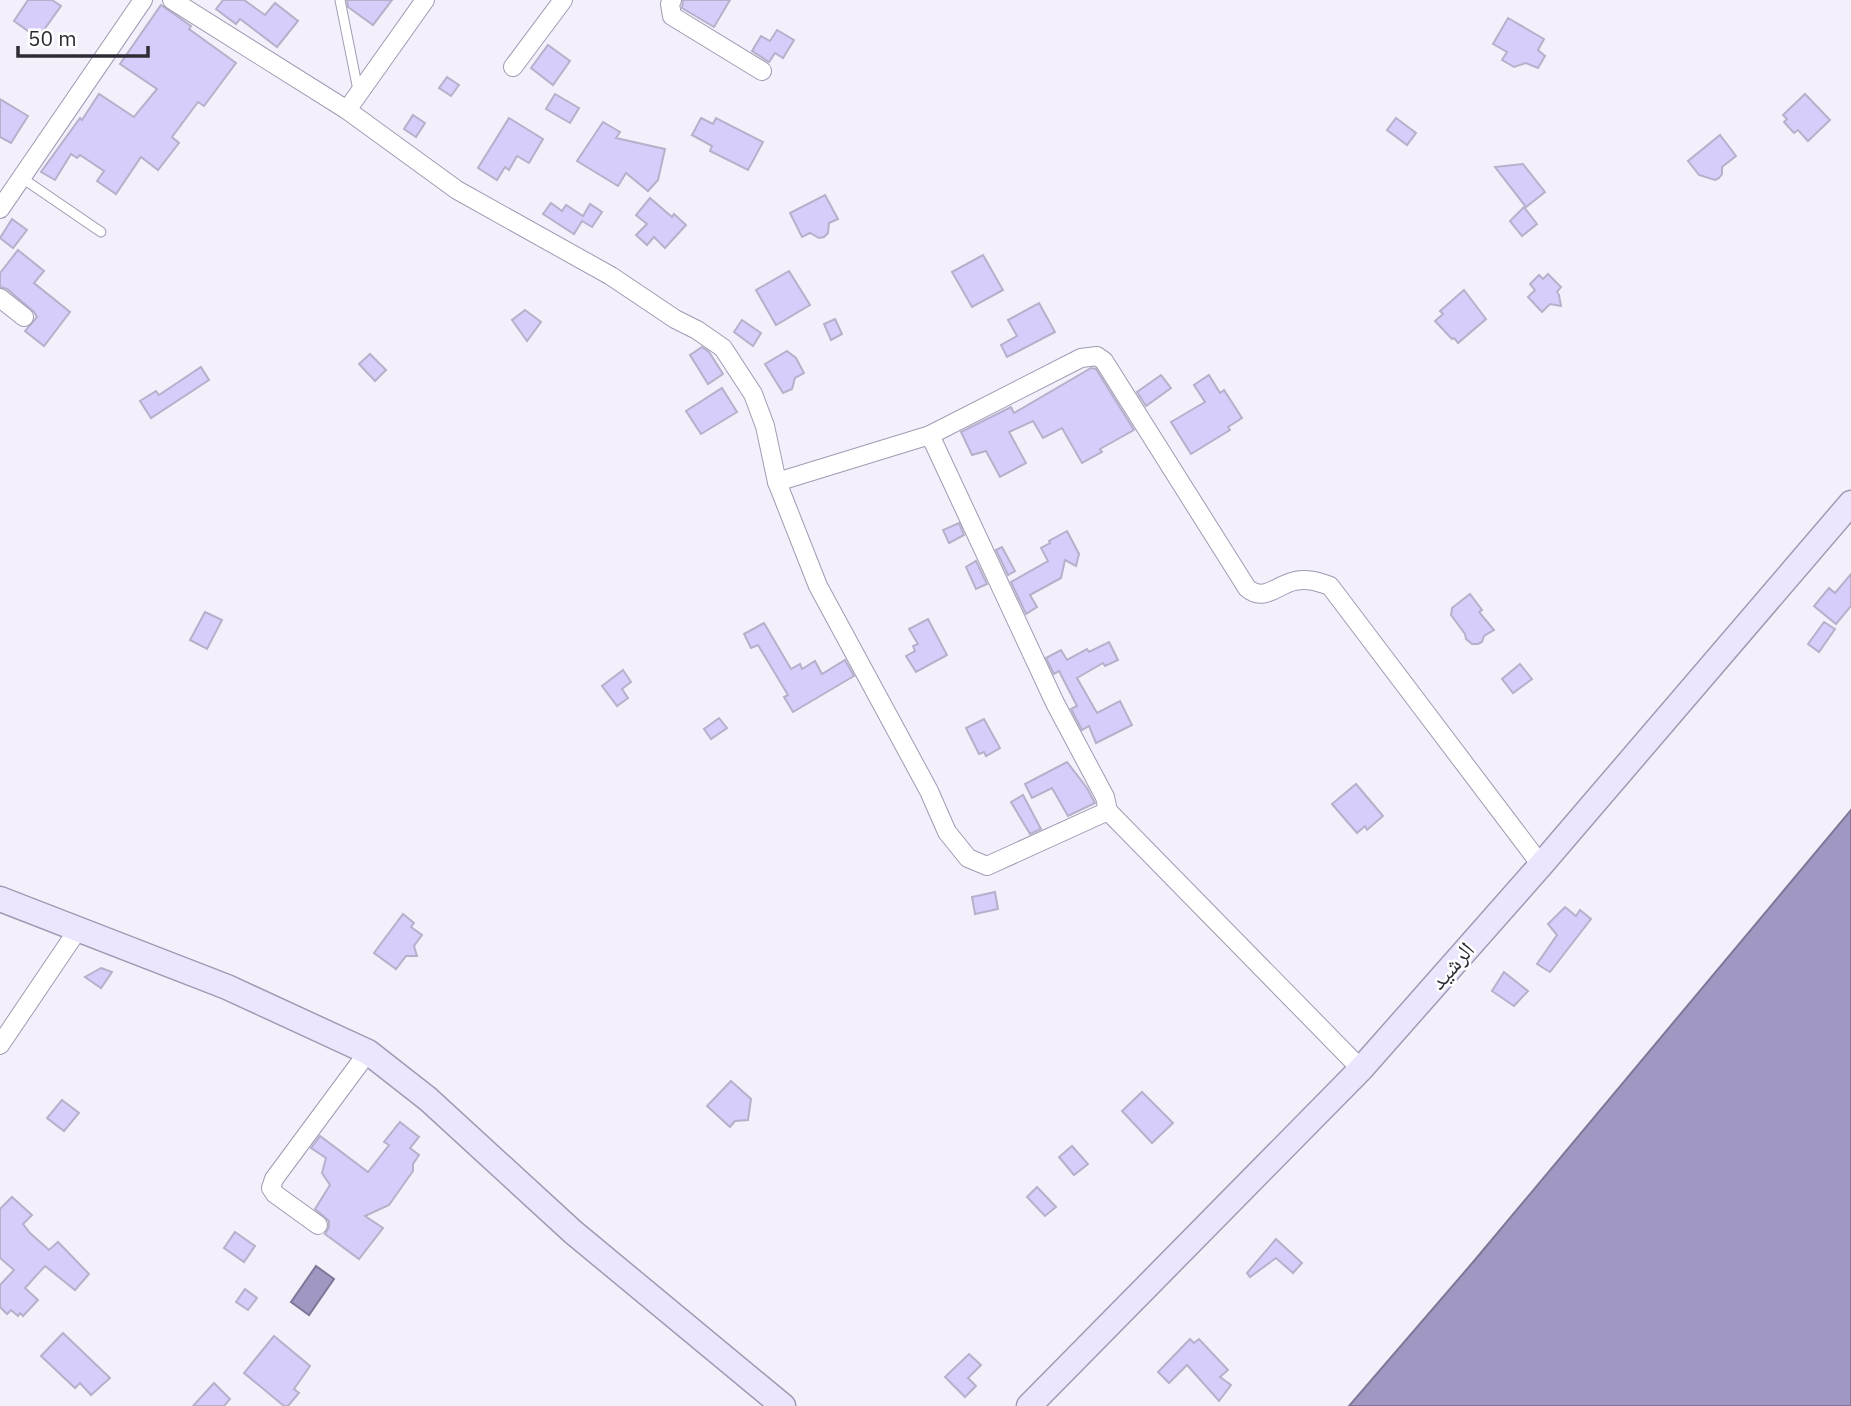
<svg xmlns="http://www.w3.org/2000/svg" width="1851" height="1406" font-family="'IBM Plex Sans','Noto Naskh Arabic',sans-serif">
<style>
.water{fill:#a296c2;stroke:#7f7698;stroke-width:2}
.building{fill:#d8ccfb;stroke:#b7b0ca;stroke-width:2}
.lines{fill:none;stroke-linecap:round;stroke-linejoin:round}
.lane-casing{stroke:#a09ab3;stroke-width:11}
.street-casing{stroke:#a09ab3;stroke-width:20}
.secondary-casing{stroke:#a09ab3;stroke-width:27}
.lane{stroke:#fff;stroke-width:9}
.street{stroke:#fff;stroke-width:18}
.secondary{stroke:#ece5fe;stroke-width:24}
.labels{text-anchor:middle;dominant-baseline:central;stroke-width:5;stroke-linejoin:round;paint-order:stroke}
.street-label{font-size:23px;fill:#2e2b35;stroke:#fff}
</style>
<rect width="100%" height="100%" fill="#f3f0fb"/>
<g class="water">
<polygon points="1851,810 1851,1406 1349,1406 1474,1261"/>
<polygon points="316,1266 334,1279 309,1315 291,1302"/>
</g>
<g class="building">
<polygon points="28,0 52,0 61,6 38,38 14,21"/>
<polygon points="223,0 244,0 265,15 275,3 298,21 277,47 240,19 236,24 216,9"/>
<polygon points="347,0 392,0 373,25 348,7"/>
<polygon points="683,0 730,0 714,27 682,8"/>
<polygon points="161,5 191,26 189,29 236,63 204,106 198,102 172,137 179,143 158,170 141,157 116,194 97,181 104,171 80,155 77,158 71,154 55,180 41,172 80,118 82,120 99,94 134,117 157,89 120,64"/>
<polygon points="1508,18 1544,39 1538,50 1545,56 1538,68 1526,63 1514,67 1502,60 1507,52 1493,44"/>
<polygon points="777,30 794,40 783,58 775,53 769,62 752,51 761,36 770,41"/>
<polygon points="548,45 570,61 553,85 531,68"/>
<polygon points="447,77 459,85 451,96 439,88"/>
<polygon points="555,94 579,108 570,123 546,109"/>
<polygon points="1805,94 1830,120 1808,141 1798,130 1794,133 1784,122 1787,119 1783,115"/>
<polygon points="0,99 28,116 11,143 0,137"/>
<polygon points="413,115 425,123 416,137 404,129"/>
<polygon points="509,118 543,139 529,163 517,156 509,170 505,167 497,180 478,168"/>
<polygon points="701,118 713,124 716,118 763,142 748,170 710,151 712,146 692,135"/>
<polygon points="1396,118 1416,133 1407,145 1387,130"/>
<polygon points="603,122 620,132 616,138 665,149 658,180 648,191 626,173 618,186 577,161"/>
<polygon points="1720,135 1736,156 1722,167 1722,174 1719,178 1715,180 1699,175 1688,161"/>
<polygon points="1523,164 1545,192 1526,207 1495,167"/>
<polygon points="825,195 838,219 829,223 828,233 824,237 819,238 810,233 802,237 790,213"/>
<polygon points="650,198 672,217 674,214 686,225 665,248 654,237 647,245 636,235 647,224 636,215"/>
<polygon points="551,203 562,211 566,205 583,216 590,204 602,212 592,227 582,221 574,234 543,214"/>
<polygon points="1524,207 1537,224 1522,236 1510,221"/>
<polygon points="12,219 27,230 13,248 0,238"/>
<polygon points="18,250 44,271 34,283 70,312 44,346 25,331 37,317 34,312 7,289 0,287 0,273"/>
<polygon points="983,255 1003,290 972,307 952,272"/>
<polygon points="789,271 810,305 776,325 756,290"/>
<polygon points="1548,274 1561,287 1557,292 1559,295 1561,306 1550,304 1542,312 1528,297 1535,290 1530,284 1539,275 1543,279"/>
<polygon points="1464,290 1486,319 1458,343 1454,338 1452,339 1435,321 1443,314 1440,311"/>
<polygon points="1039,303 1055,332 1007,357 1001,345 1017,336 1008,320"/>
<polygon points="525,310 541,322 527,341 512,320"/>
<polygon points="835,319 842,334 831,340 824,324"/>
<polygon points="742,320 761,333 753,346 734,332"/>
<polygon points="702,347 709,352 723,374 708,384 690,355"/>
<polygon points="787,351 796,358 804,373 795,378 792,389 783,393 765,364"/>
<polygon points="370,354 386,370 375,381 359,364"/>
<polygon points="201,367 209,380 151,418 140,401 156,391 159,395"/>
<polygon points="1091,368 1096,369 1134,430 1100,449 1102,452 1082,463 1062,428 1043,438 1033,421 1009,432 1026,463 1000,477 986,451 972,455 961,432 1011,407 1014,413"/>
<polygon points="1161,375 1171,388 1146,406 1137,392"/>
<polygon points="1209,375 1220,393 1224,390 1242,418 1228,427 1230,430 1191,454 1171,422 1205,402 1194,385"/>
<polygon points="722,388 737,412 701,434 686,411"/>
<polygon points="959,523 964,535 949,543 943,530"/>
<polygon points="1067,531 1079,554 1076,566 1065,560 1061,578 1030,595 1037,607 1026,614 1011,582 1048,561 1041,548 1050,543 1049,541"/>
<polygon points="1002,547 1015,571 1008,575 996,550"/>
<polygon points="976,561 987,584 976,589 966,567"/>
<polygon points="1851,574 1851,606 1836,624 1814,606 1829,588 1835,593"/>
<polygon points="1470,594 1482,610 1479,612 1494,630 1484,636 1482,642 1478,644 1472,644 1466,639 1465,634 1451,615 1452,608"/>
<polygon points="205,612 222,620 207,649 190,640"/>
<polygon points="928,619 947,655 916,672 906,656 915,651 913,646 918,644 909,629"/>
<polygon points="1824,622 1835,629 1819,652 1808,644"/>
<polygon points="764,623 791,669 800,664 802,669 815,661 822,674 845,660 854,676 793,712 784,697 788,695 758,645 751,648 744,634"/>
<polygon points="1109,642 1118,660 1105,666 1103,663 1077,678 1097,713 1120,701 1132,725 1096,743 1089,726 1082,730 1071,709 1077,706 1059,671 1054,674 1046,658 1061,650 1067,660 1087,649 1089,652"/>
<polygon points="1520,664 1532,679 1513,693 1502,679"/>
<polygon points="623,670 631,682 622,689 628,698 617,706 602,686"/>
<polygon points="719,718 727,728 711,739 704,729"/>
<polygon points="984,719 1000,748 986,756 984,752 979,754 966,728"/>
<polygon points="1067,762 1087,788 1095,803 1068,816 1052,788 1032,798 1025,784"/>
<polygon points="1356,784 1383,816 1367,830 1365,826 1357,833 1332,804"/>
<polygon points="1023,795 1041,829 1030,834 1011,802"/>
<polygon points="995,892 998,909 975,914 972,897"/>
<polygon points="1565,907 1576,916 1580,910 1591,919 1550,972 1537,964 1557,935 1548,924"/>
<polygon points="403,914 414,923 411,927 422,935 414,946 417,956 406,956 396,969 374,953"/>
<polygon points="101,968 112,972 101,988 85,977"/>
<polygon points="1504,972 1528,991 1514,1006 1492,991"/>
<polygon points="731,1081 751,1099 748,1120 735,1121 730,1127 707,1106"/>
<polygon points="1142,1092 1173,1123 1152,1143 1122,1111"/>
<polygon points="62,1100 79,1113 64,1131 47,1118"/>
<polygon points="400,1122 419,1137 410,1148 419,1155 413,1164 413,1171 389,1205 365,1216 383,1228 359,1259 325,1234 329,1227 329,1221 315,1209 330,1185 322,1173 326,1158 311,1148 320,1136 368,1172 389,1145 384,1142"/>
<polygon points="1072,1146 1088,1164 1074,1175 1059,1157"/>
<polygon points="1037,1187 1056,1207 1045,1216 1027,1197"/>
<polygon points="12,1197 32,1215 23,1224 30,1233 49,1250 58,1242 89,1274 75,1290 45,1266 25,1288 38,1300 23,1316 20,1313 18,1316 11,1310 7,1314 0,1307 0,1285 14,1270 0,1258 0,1209"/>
<polygon points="235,1232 255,1246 244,1262 224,1248"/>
<polygon points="1276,1239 1302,1263 1293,1273 1276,1258 1250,1277 1247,1273"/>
<polygon points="245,1289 257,1298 248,1310 236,1302"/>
<polygon points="63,1333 110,1378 91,1395 80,1383 75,1388 41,1356"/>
<polygon points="274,1336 310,1366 294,1389 299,1393 288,1406 284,1406 244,1373"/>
<polygon points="1190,1339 1194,1343 1199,1339 1228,1370 1220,1377 1231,1385 1219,1401 1187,1365 1169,1383 1158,1372"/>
<polygon points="969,1354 981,1365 968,1378 976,1386 965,1397 945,1377"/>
<polygon points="214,1383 230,1399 224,1406 193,1406"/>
</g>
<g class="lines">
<defs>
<g id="lane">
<polyline points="340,0 358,90"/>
<polyline points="22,178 101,232"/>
</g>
<g id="street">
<polyline points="172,0 347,110 457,190 611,276 675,319 697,330 723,348 753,394 765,426 777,482 818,586 929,791 947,832 968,858 987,866 1108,811"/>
<polyline points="672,0 670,4 672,16 762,71"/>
<polyline points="513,67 563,0"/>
<polyline points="347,110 425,0"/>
<polyline points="0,209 143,0"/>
<polyline points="0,298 24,317"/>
<polyline points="930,435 1055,703 1105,797 1108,811 1361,1069"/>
<path d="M777,482L930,435L1081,358L1097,356L1104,361L1247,588C1264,603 1278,584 1295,581C1308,578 1319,582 1330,586L1541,865"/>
<polyline points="0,1045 79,928"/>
<polyline points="318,1225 275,1194 271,1188 274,1179 368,1052"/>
</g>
<g id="secondary">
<polyline points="0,899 227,987 368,1052 428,1099 573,1232 783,1406"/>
<polyline points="1029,1406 1361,1069 1541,865 1851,503"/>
</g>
</defs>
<use href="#lane" class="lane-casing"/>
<use href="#street" class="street-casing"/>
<use href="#secondary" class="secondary-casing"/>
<use href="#lane" class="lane"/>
<use href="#street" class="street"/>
<use href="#secondary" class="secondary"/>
</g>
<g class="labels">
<g class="street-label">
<text transform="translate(1451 965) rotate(-49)">الرشيد</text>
</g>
</g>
<path d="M18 46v10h130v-10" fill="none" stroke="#2e2b35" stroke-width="3.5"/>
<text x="28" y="46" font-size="21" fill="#2e2b35" stroke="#ffffff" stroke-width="5" paint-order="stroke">50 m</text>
</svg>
